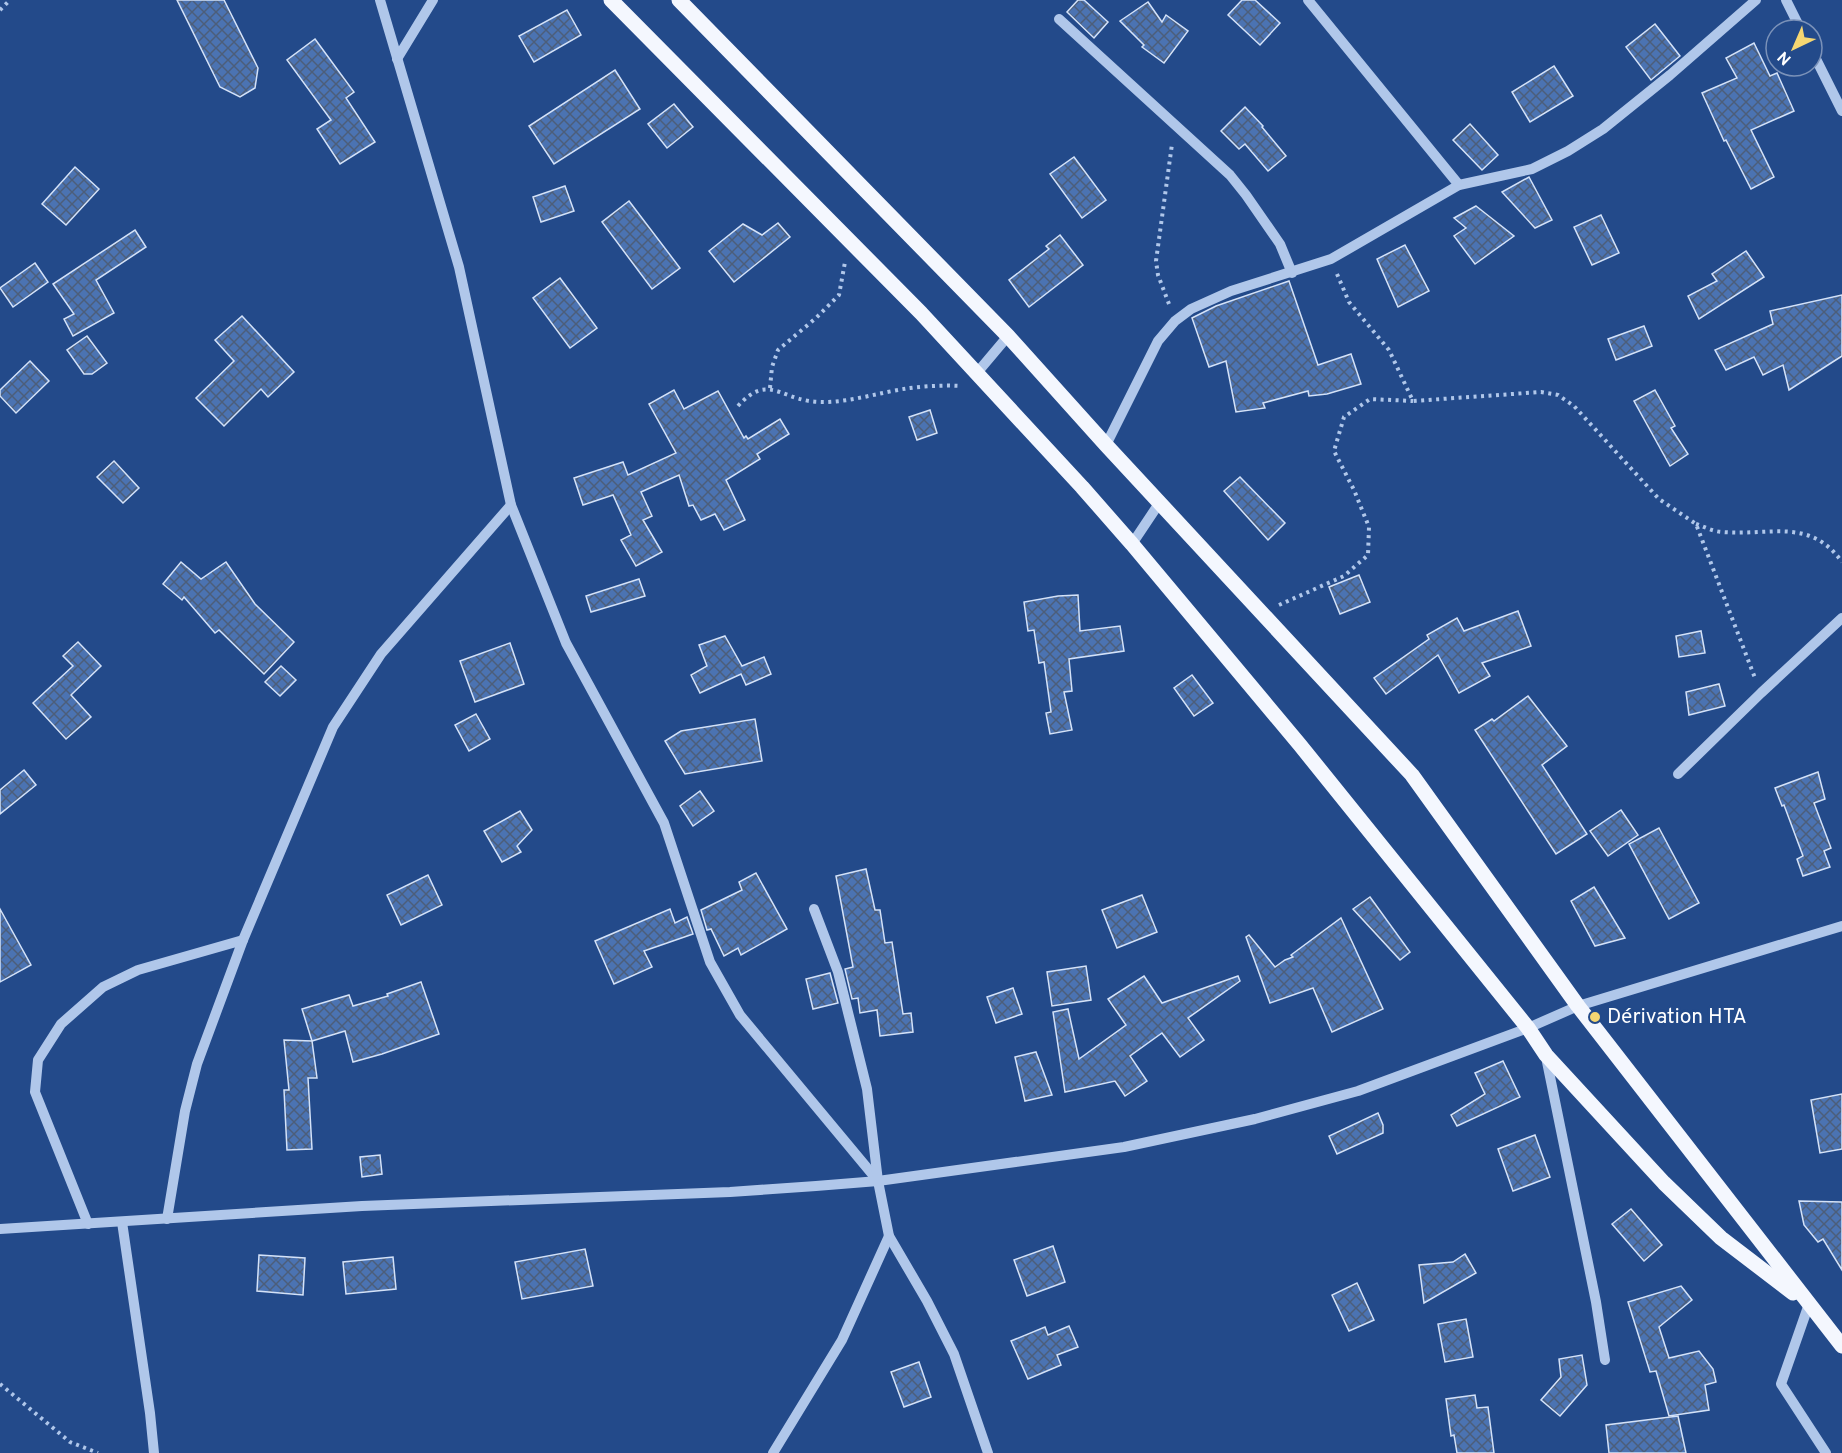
<svg xmlns="http://www.w3.org/2000/svg" width="1842" height="1453" font-family="Overpass,sans-serif">
<style>
.building{fill:url(#building-cross-hatch);stroke:#d4e2f8;stroke-width:1.5}
.lines{fill:none;stroke-linecap:round;stroke-linejoin:round}
.path{stroke:#b0c7ea;stroke-width:4;stroke-dasharray:3 4.5;stroke-linecap:butt}
.minor{stroke:#b0c7ea;stroke-width:10}
.major{stroke:#f4f7fe;stroke-width:15}
.poi-dot{fill:#f6d772;stroke:#234a8a;stroke-width:2}
.labels{text-anchor:middle;dominant-baseline:central;stroke-width:4.5;stroke-linejoin:round;paint-order:stroke}
.poi-label{font-size:21px;fill:#fff;stroke:#234a8a;text-anchor:start}
</style>
<defs>
<pattern id="building-cross-hatch" width="8" height="8" patternUnits="userSpaceOnUse" patternTransform="scale(1.5)"><rect width="8" height="8" fill="#4b73b2"/><path d="M0 0l8 8M0 8l8-8" fill="none" stroke="#4c5e7a"/></pattern>
</defs>
<rect width="100%" height="100%" fill="#234a8a"/>
<g class="building">
<polygon points="177,0 224,0 258,68 255,88 240,97 220,87"/>
<polygon points="1078,0 1084,0 1108,22 1094,38 1067,12"/>
<polygon points="1242,0 1255,0 1280,23 1260,45 1228,15"/>
<polygon points="1148,2 1162,22 1166,15 1188,31 1164,63 1142,47 1144,45 1120,21"/>
<polygon points="567,10 581,35 534,62 519,36"/>
<polygon points="1655,24 1680,56 1651,80 1626,47"/>
<polygon points="315,39 354,92 346,98 375,142 340,164 317,129 331,120 287,60"/>
<polygon points="1754,43 1770,76 1777,73 1794,111 1751,130 1774,177 1751,189 1726,140 1724,141 1702,93 1737,78 1726,58"/>
<polygon points="1554,66 1573,96 1530,122 1512,92"/>
<polygon points="615,70 640,109 554,164 529,126"/>
<polygon points="674,104 693,127 667,148 648,124"/>
<polygon points="1245,107 1263,126 1262,127 1286,156 1268,171 1245,144 1239,149 1221,131"/>
<polygon points="1470,124 1498,155 1482,170 1453,140"/>
<polygon points="1074,157 1106,200 1082,218 1050,174"/>
<polygon points="75,167 99,189 66,225 42,204"/>
<polygon points="1529,177 1552,220 1535,228 1502,192"/>
<polygon points="565,186 574,211 541,222 533,197"/>
<polygon points="629,201 680,268 652,289 602,222"/>
<polygon points="1476,206 1514,236 1475,264 1454,236 1466,228 1454,218"/>
<polygon points="1601,215 1619,253 1592,265 1574,227"/>
<polygon points="778,223 790,237 734,282 709,251 743,224 762,235"/>
<polygon points="135,230 146,247 96,280 114,313 73,336 64,319 74,314 53,284"/>
<polygon points="1060,235 1083,265 1029,307 1009,280 1049,249 1046,246"/>
<polygon points="1405,245 1429,291 1398,307 1377,259"/>
<polygon points="1746,251 1764,277 1699,319 1688,296 1717,281 1712,274"/>
<polygon points="35,263 48,282 13,307 0,288"/>
<polygon points="560,278 597,328 570,348 533,298"/>
<polygon points="1289,281 1318,365 1351,354 1361,384 1327,394 1309,396 1308,391 1263,403 1265,408 1236,412 1226,361 1209,367 1192,318 1216,306"/>
<polygon points="1842,295 1842,356 1789,390 1783,365 1763,375 1754,357 1726,370 1715,350 1773,324 1770,311"/>
<polygon points="242,316 294,372 268,397 261,389 224,426 196,398 234,361 215,340"/>
<polygon points="1644,326 1652,346 1616,360 1608,339"/>
<polygon points="87,336 107,363 92,374 84,374 67,350"/>
<polygon points="30,361 49,381 16,413 0,396 0,390"/>
<polygon points="674,390 684,409 718,391 744,438 746,436 748,439 780,419 789,434 757,454 760,459 726,480 745,520 724,530 715,514 701,520 693,505 689,506 679,475 641,492 652,516 643,520 662,552 636,566 621,540 631,535 613,495 583,505 574,478 623,462 628,475 676,453 649,404"/>
<polygon points="1655,390 1675,426 1671,428 1688,454 1670,466 1634,401"/>
<polygon points="930,410 937,433 917,440 909,417"/>
<polygon points="114,461 139,488 123,503 97,477"/>
<polygon points="1240,477 1285,523 1268,540 1224,491"/>
<polygon points="181,562 201,579 226,562 255,604 294,642 264,674 219,630 215,633 184,597 182,600 163,584"/>
<polygon points="1359,575 1370,602 1340,614 1329,587"/>
<polygon points="639,579 645,596 591,612 586,596"/>
<polygon points="1078,595 1080,631 1120,626 1124,651 1069,659 1072,691 1064,692 1072,730 1050,734 1046,713 1051,712 1044,662 1039,663 1034,630 1028,631 1024,602 1058,596"/>
<polygon points="1518,611 1531,646 1482,663 1490,676 1459,693 1438,655 1386,694 1374,678 1429,639 1427,635 1457,618 1464,631"/>
<polygon points="1701,631 1705,653 1679,657 1676,636"/>
<polygon points="725,636 742,666 764,657 771,674 746,685 741,674 700,693 691,675 707,666 699,645"/>
<polygon points="78,642 101,666 71,695 91,717 66,739 33,703 73,666 63,656"/>
<polygon points="510,643 524,684 475,702 460,661"/>
<polygon points="281,666 296,680 280,696 265,682"/>
<polygon points="1192,675 1213,703 1194,716 1174,688"/>
<polygon points="1719,684 1725,706 1689,715 1686,692"/>
<polygon points="1528,696 1567,746 1542,765 1587,834 1556,854 1475,730 1492,719 1494,721"/>
<polygon points="476,714 490,739 469,751 455,725"/>
<polygon points="755,719 762,761 685,774 665,741 681,731"/>
<polygon points="24,770 36,785 0,814 0,790"/>
<polygon points="1818,772 1825,799 1814,803 1831,848 1824,851 1830,867 1803,876 1797,859 1803,856 1784,805 1782,806 1775,788"/>
<polygon points="700,791 714,811 693,826 680,806"/>
<polygon points="1621,810 1638,835 1608,856 1590,831"/>
<polygon points="520,811 532,830 517,846 521,852 502,862 484,831"/>
<polygon points="1659,828 1699,903 1669,919 1629,844"/>
<polygon points="866,869 875,910 880,910 885,943 892,942 903,1014 911,1013 913,1032 880,1036 877,1010 860,1013 858,998 852,999 845,969 853,967 836,876"/>
<polygon points="756,873 787,929 741,955 738,948 724,956 711,929 707,930 701,910 742,890 739,882"/>
<polygon points="428,875 442,905 401,925 387,895"/>
<polygon points="1594,887 1625,938 1595,946 1571,901"/>
<polygon points="1142,895 1157,932 1117,948 1102,910"/>
<polygon points="1370,897 1410,952 1400,960 1353,909"/>
<polygon points="0,909 31,965 0,982"/>
<polygon points="670,909 675,923 687,917 693,934 644,951 652,967 614,984 595,941"/>
<polygon points="1341,918 1383,1009 1332,1032 1313,988 1270,1003 1246,937 1249,935 1275,967 1285,960 1293,957 1291,955"/>
<polygon points="1086,966 1091,1000 1052,1006 1047,972"/>
<polygon points="830,973 838,1003 813,1009 806,979"/>
<polygon points="1144,976 1162,1003 1238,976 1240,981 1188,1018 1204,1040 1180,1057 1162,1033 1130,1056 1147,1081 1125,1096 1115,1081 1065,1092 1053,1012 1068,1009 1079,1059 1126,1025 1108,999"/>
<polygon points="421,982 439,1034 382,1054 353,1062 345,1031 312,1041 302,1009 349,995 353,1006 388,996 387,994"/>
<polygon points="1013,988 1022,1014 996,1023 987,997"/>
<polygon points="284,1040 312,1041 317,1078 308,1078 312,1149 287,1150 284,1090 289,1090"/>
<polygon points="1036,1052 1052,1095 1025,1101 1015,1057"/>
<polygon points="1503,1061 1520,1097 1457,1126 1451,1115 1485,1094 1475,1073"/>
<polygon points="1842,1094 1842,1149 1820,1153 1811,1100"/>
<polygon points="1378,1113 1383,1125 1383,1133 1337,1154 1329,1136"/>
<polygon points="1535,1135 1550,1177 1513,1191 1498,1149"/>
<polygon points="380,1155 382,1174 362,1177 360,1157"/>
<polygon points="1799,1201 1842,1202 1842,1270 1823,1239 1818,1242 1804,1225"/>
<polygon points="1631,1209 1662,1245 1644,1261 1612,1224"/>
<polygon points="1053,1246 1065,1282 1027,1296 1014,1260"/>
<polygon points="585,1249 593,1286 522,1299 515,1262"/>
<polygon points="1465,1254 1476,1273 1424,1303 1419,1265 1453,1262"/>
<polygon points="259,1255 305,1258 303,1295 257,1291"/>
<polygon points="393,1257 396,1289 346,1294 343,1262"/>
<polygon points="1357,1283 1374,1320 1349,1331 1332,1295"/>
<polygon points="1681,1286 1692,1300 1659,1327 1669,1358 1699,1351 1713,1369 1716,1382 1705,1385 1709,1410 1669,1416 1656,1371 1650,1372 1628,1302"/>
<polygon points="1466,1319 1473,1357 1445,1362 1438,1324"/>
<polygon points="1069,1326 1078,1347 1057,1355 1061,1365 1028,1379 1011,1341 1045,1327 1048,1335"/>
<polygon points="1582,1355 1587,1385 1560,1416 1541,1400 1561,1377 1559,1359"/>
<polygon points="919,1362 931,1397 904,1407 891,1372"/>
<polygon points="1475,1395 1477,1408 1488,1407 1494,1453 1457,1453 1454,1435 1451,1436 1446,1399"/>
<polygon points="1678,1416 1686,1453 1609,1453 1606,1425"/>
</g>
<g class="lines">
<g class="path">
<polyline points="0,10 10,0"/>
<polyline points="1337,274 1349,302 1389,350 1413,401 1541,392 1558,395 1574,406 1659,499 1696,524 1755,678"/>
<polyline points="1169,304 1158,275 1156,261 1172,144"/>
<polyline points="770,388 772,367 778,350 816,318 839,295 845,262"/>
<path d="M738,406C766,375 778,396 809,401C840,406 879,392 910,388C927,386 944,385 961,386"/>
<path d="M1696,524C1705,527 1714,532 1723,532C1769,536 1810,517 1842,562"/>
<polyline points="1279,605 1344,576 1368,555 1369,527 1354,490 1334,451 1344,417 1370,399 1413,401"/>
<polyline points="0,1384 70,1442 98,1453"/>
</g>
<g class="minor">
<polyline points="380,0 459,267 511,505 566,643 664,823 710,962 740,1015 878,1181"/>
<polyline points="1308,0 1459,185"/>
<polyline points="1786,0 1801,30"/>
<polyline points="1059,19 1230,175 1246,195 1280,244 1292,273"/>
<polyline points="1812,51 1842,111"/>
<polyline points="397,59 433,0"/>
<polyline points="976,374 1008,336"/>
<polyline points="1106,445 1158,341 1175,321 1191,309 1231,291 1331,259 1459,185 1532,169 1568,151 1603,129 1670,75 1756,0"/>
<polyline points="1132,544 1160,502"/>
<polyline points="1678,774 1761,693 1842,618"/>
<polyline points="814,909 838,972 867,1089 878,1181 889,1236 927,1301 954,1354 988,1453"/>
<polyline points="243,940 333,727 381,654 511,505"/>
<polyline points="1546,1057 1596,1302 1605,1360"/>
<polyline points="122,1222 150,1413 154,1453"/>
<polyline points="88,1224 35,1092 38,1060 61,1024 103,987 138,970 243,940 197,1064 185,1111 167,1219"/>
<polyline points="0,1229 362,1206 730,1192 816,1186 878,1181 1124,1147 1255,1119 1358,1091 1528,1028 1578,1006 1842,926"/>
<polyline points="1809,1304 1781,1384 1826,1453"/>
<polyline points="773,1453 842,1340 889,1236"/>
</g>
<g class="major">
<polyline points="611,0 921,313 1082,487 1132,544 1300,745 1528,1028 1546,1055 1664,1183 1721,1238 1793,1293"/>
<polyline points="679,0 1008,336 1106,445 1412,775 1578,1006 1842,1346"/>
</g>
</g>
<circle class="poi-dot" cx="1595" cy="1017" r="6"/>
<g class="labels">
<g class="poi-label">
<text x="1607" y="1017">Dérivation HTA</text>
</g>
</g>
<g transform="translate(1794 48) rotate(224)"><circle r="28" fill="#234a8a" stroke="#7b92b9" stroke-width="1.5"/>
<path d="M0-4.5L10 22L0 15L-10 22Z" fill="#f6d772"/>
<text y="-9" font-size="16" font-weight="bold" text-anchor="middle" fill="#ffffff">N</text>
</g>
</svg>
